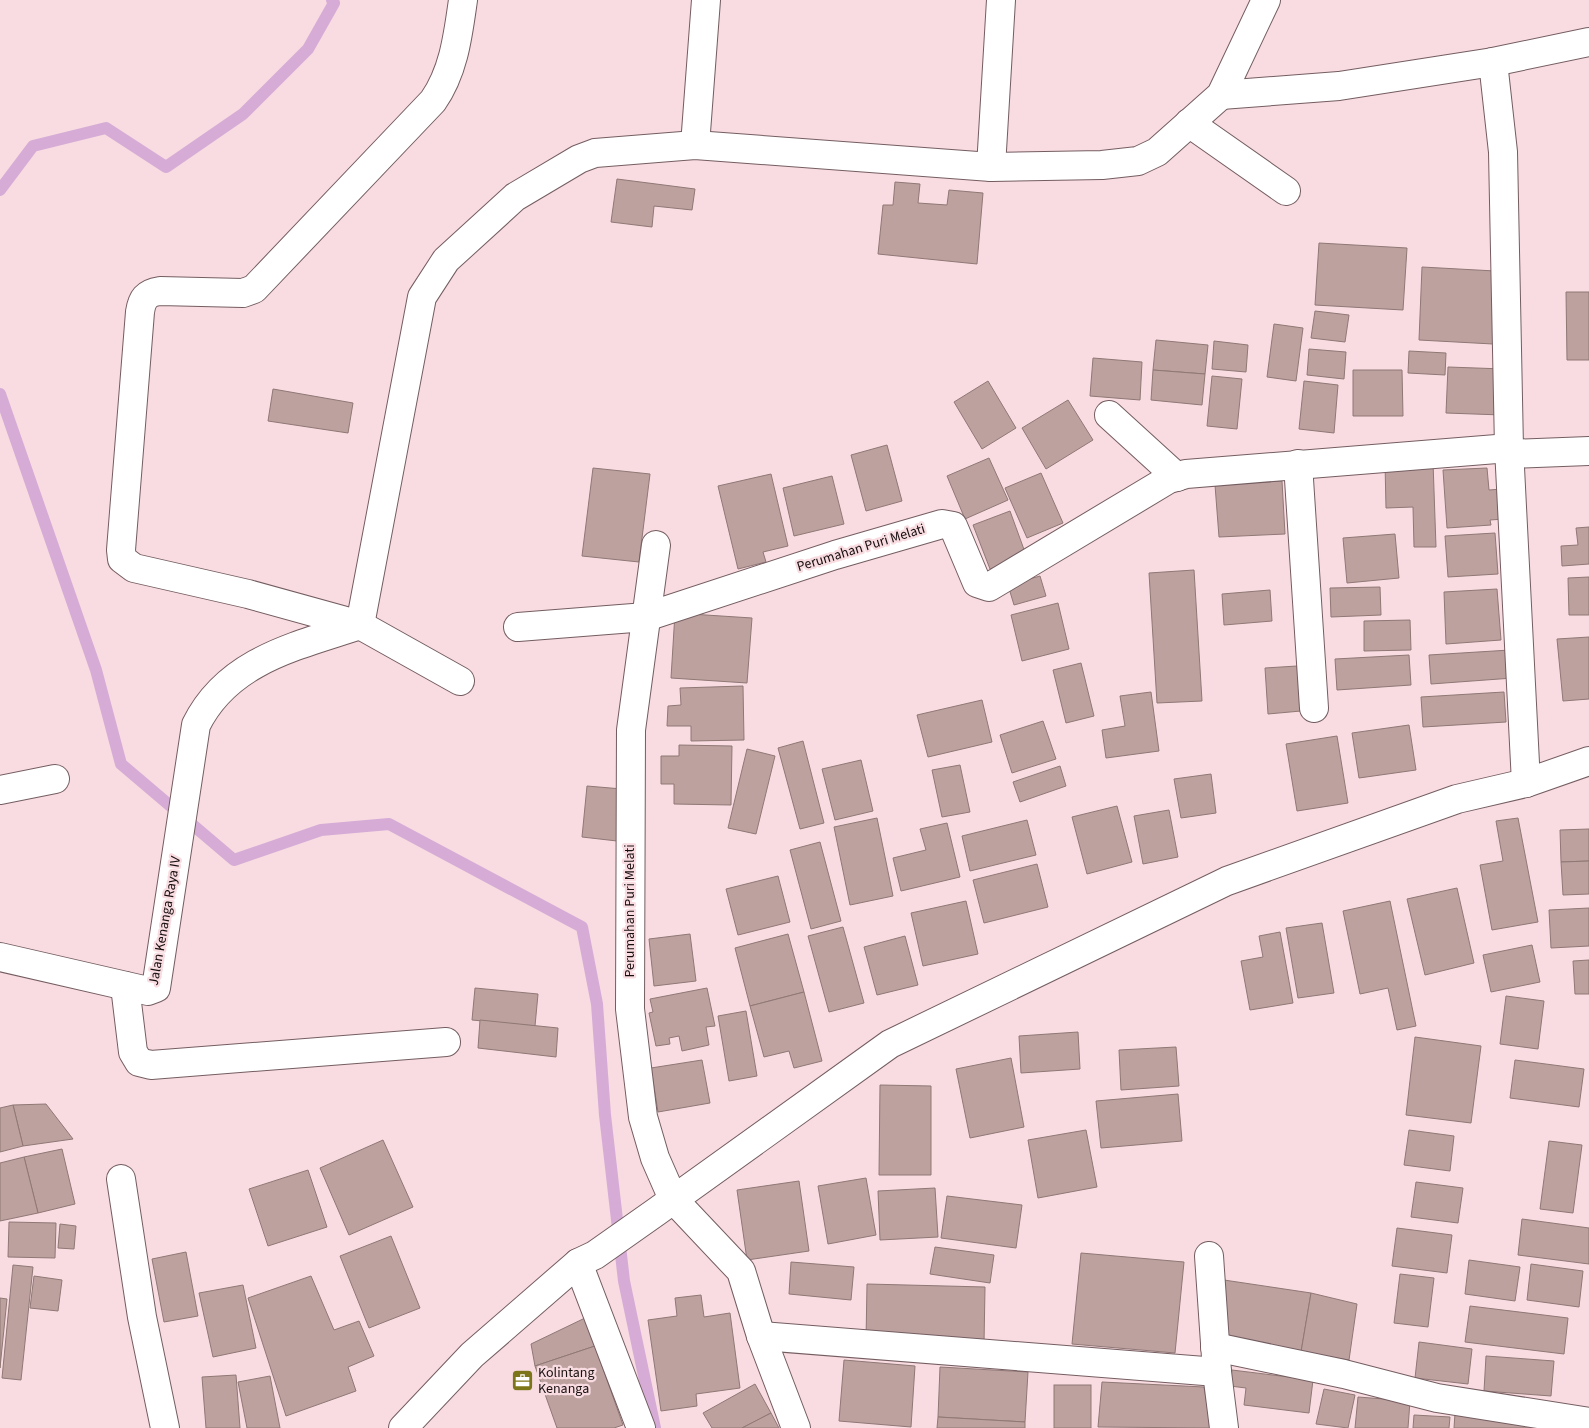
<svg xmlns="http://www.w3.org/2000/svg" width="1589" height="1428" font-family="'Source Sans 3',sans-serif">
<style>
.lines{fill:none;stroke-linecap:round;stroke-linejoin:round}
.stream{stroke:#d6acd7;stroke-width:12}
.building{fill:#bca19f;stroke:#907875}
.minor-casing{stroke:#745d61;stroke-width:30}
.minor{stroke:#fff;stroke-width:28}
.labels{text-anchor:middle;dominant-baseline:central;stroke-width:4.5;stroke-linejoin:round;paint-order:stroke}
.street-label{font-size:14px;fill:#170e10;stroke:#f8dce1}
.poi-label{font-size:14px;fill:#170e10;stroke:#f8dce1;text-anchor:start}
</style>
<rect width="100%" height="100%" fill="#f8dce1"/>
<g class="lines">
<g class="stream">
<polyline points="0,190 33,146 106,128 166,167 243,114 308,49 334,3 332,0"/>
<polyline points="0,394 96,670 121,764 234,860 321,830 389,824 582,927 597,1004 605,1115 624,1281 655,1428"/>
</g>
</g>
<g class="building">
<polygon points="617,179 695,189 692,210 654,206 652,227 611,222"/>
<polygon points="895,182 920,184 918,203 947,205 949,190 983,193 977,264 878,254 883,205 893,205"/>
<polygon points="1319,243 1407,248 1403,310 1315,305"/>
<polygon points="1422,267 1495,271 1493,344 1419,340"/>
<polygon points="1566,292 1589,292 1589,360 1567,360"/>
<polygon points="1315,311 1349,315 1345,342 1311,338"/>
<polygon points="1274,324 1303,328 1296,381 1267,377"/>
<polygon points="1156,340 1208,345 1205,374 1153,370"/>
<polygon points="1214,341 1248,345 1246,372 1212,369"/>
<polygon points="1309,349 1346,352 1344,379 1307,375"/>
<polygon points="1409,351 1446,353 1445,375 1408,373"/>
<polygon points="1093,358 1142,362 1140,400 1090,396"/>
<polygon points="1448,367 1504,369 1502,415 1446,413"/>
<polygon points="1153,370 1205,374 1202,405 1151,400"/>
<polygon points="1353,370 1402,370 1403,416 1353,416"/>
<polygon points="1212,376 1242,379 1237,429 1207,426"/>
<polygon points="988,381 1016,428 982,449 954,402"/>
<polygon points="1304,381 1338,385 1334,433 1299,429"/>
<polygon points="273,389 353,403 348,433 268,421"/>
<polygon points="1068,400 1093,440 1046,469 1022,428"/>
<polygon points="887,445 902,501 866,511 851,455"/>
<polygon points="989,458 1008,500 965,519 947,476"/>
<polygon points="1433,462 1436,547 1414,547 1413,507 1386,508 1385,463"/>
<polygon points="593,468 650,474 639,562 582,556"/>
<polygon points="1487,468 1489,490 1502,489 1504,519 1490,520 1491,525 1447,528 1443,470"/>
<polygon points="1041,473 1063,523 1027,538 1005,488"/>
<polygon points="771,474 788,546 763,552 766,562 738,569 718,486"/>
<polygon points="832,476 844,524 794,536 783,488"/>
<polygon points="1282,481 1285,534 1219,537 1215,485"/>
<polygon points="1010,511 1026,555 990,569 973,525"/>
<polygon points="1589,527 1589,564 1562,566 1561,546 1578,545 1576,528"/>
<polygon points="1495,533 1498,574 1448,577 1445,536"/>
<polygon points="1395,534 1399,578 1347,583 1343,538"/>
<polygon points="1194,570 1202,701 1157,703 1149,573"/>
<polygon points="1040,576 1046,596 1014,605 1008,585"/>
<polygon points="1589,577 1589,615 1569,615 1568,578"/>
<polygon points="1380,587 1381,615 1331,617 1330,588"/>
<polygon points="1497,589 1501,640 1446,644 1444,592"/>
<polygon points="1270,590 1272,621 1224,625 1222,594"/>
<polygon points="1058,603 1069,649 1022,661 1011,615"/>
<polygon points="675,613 752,618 747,683 671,678"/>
<polygon points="1410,620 1411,650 1364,651 1364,621"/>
<polygon points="1589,637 1589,699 1563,701 1557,639"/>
<polygon points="1510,650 1513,678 1431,684 1429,655"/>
<polygon points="1409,655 1411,685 1337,690 1335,659"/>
<polygon points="1081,663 1094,716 1066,723 1053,670"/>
<polygon points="1297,666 1301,711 1268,714 1265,668"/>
<polygon points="743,686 744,740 691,741 691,726 667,726 668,706 681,705 680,688"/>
<polygon points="1151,692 1159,751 1106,758 1102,730 1125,726 1120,696"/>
<polygon points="1504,692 1506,722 1423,727 1421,697"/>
<polygon points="982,700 992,742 928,757 917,715"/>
<polygon points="1043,721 1056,759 1012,773 1000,735"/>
<polygon points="1409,725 1416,770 1359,778 1352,733"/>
<polygon points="1337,736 1348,803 1297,811 1286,744"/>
<polygon points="803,741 824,823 800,829 778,748"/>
<polygon points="679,745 732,746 731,805 674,804 674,784 661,784 661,756 679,756"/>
<polygon points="747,749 775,756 756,834 728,828"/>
<polygon points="861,760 873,811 835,820 822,769"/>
<polygon points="960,765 970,812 942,817 932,770"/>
<polygon points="1060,766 1066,786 1020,802 1013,782"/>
<polygon points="1211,774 1216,813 1181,818 1174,779"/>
<polygon points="587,786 622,789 617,841 582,837"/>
<polygon points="1117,806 1132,862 1087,874 1072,817"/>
<polygon points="1169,810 1178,857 1143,864 1134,816"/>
<polygon points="877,818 893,896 850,905 834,827"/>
<polygon points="1518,818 1538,922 1492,930 1480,865 1503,861 1496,821"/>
<polygon points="1027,820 1036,855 970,871 962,836"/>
<polygon points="947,823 960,877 901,891 893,858 926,850 920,829"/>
<polygon points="1589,829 1589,861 1561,862 1560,830"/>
<polygon points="820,842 841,921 811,929 790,850"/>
<polygon points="1589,861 1589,894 1563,895 1561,862"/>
<polygon points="1037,864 1048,907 984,923 973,880"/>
<polygon points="778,876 790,922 738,935 726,889"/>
<polygon points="1457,888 1474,963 1425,975 1407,899"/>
<polygon points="966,901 978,954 923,966 911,913"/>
<polygon points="1390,901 1416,1026 1397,1030 1388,988 1360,994 1343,911"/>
<polygon points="1589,908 1589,946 1551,948 1549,910"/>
<polygon points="1322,923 1334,993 1298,998 1286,928"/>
<polygon points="843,927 864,1003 829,1012 808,936"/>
<polygon points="1280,932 1293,1003 1250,1010 1241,961 1263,957 1259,936"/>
<polygon points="690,934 696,981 654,986 649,939"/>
<polygon points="788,934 804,992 750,1006 735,948"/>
<polygon points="905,936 918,985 877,995 864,947"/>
<polygon points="1532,945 1540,982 1491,992 1483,955"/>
<polygon points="1589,960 1589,994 1575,994 1573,961"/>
<polygon points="475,988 538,994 535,1026 472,1020"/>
<polygon points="707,988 715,1026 706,1027 709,1045 682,1051 679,1036 669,1038 670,1044 656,1046 649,1013 653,1012 650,999"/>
<polygon points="804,992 822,1061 794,1068 789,1051 764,1057 750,1006"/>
<polygon points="1506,996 1544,1001 1538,1049 1500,1044"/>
<polygon points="746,1011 757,1076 729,1081 718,1016"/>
<polygon points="480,1020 558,1028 556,1057 478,1048"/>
<polygon points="1078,1032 1080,1069 1021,1073 1019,1036"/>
<polygon points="1415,1037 1481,1046 1471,1123 1406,1115"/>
<polygon points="1176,1047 1179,1086 1121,1090 1119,1050"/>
<polygon points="1011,1058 1024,1127 970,1138 956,1069"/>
<polygon points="702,1060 710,1103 658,1112 651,1068"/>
<polygon points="1515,1060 1584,1069 1579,1107 1510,1098"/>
<polygon points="880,1085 931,1086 931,1175 879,1175"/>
<polygon points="1178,1094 1182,1141 1101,1148 1096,1101"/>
<polygon points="46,1104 73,1139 23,1146 13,1105"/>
<polygon points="13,1105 23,1146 0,1152 0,1108"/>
<polygon points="1086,1130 1097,1187 1038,1198 1028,1140"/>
<polygon points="1409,1130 1454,1136 1450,1171 1404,1165"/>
<polygon points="383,1140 413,1207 349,1235 320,1168"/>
<polygon points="1549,1141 1582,1145 1573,1213 1540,1209"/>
<polygon points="62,1149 75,1204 38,1213 24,1157"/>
<polygon points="24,1157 38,1213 0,1221 0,1163"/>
<polygon points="308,1170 327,1227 268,1246 249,1189"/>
<polygon points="866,1178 876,1235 828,1244 818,1186"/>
<polygon points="799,1181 809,1251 747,1260 737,1190"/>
<polygon points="1416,1182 1463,1188 1458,1223 1411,1217"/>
<polygon points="935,1188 938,1237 880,1240 878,1191"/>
<polygon points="947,1196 1022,1205 1016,1248 941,1238"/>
<polygon points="1522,1219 1589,1228 1589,1264 1518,1255"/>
<polygon points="9,1222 56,1223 55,1258 8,1257"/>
<polygon points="60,1224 76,1226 74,1249 58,1248"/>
<polygon points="1397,1228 1452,1235 1447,1273 1392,1266"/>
<polygon points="391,1236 420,1308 369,1328 340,1256"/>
<polygon points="935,1247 994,1255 990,1283 930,1274"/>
<polygon points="186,1252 198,1316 164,1322 152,1259"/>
<polygon points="1081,1253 1184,1262 1175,1353 1072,1344"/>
<polygon points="1469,1260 1520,1267 1515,1301 1465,1294"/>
<polygon points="791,1262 854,1267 851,1300 789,1294"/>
<polygon points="1531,1264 1583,1271 1579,1307 1527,1300"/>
<polygon points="13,1265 33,1267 21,1380 2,1378"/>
<polygon points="1400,1274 1434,1278 1428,1327 1394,1323"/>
<polygon points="34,1276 62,1280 58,1311 30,1308"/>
<polygon points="311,1276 334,1330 359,1321 374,1356 348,1367 356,1391 286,1416 248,1298"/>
<polygon points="1224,1280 1311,1293 1301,1352 1221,1339"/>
<polygon points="867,1284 985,1287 984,1344 866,1341"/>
<polygon points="243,1285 256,1348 213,1357 199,1293"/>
<polygon points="1311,1293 1357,1304 1349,1360 1301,1352"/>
<polygon points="701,1295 704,1317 730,1313 740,1388 696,1394 697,1406 661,1411 648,1320 677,1316 675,1298"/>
<polygon points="0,1298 7,1299 0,1368"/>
<polygon points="1470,1306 1568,1318 1564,1354 1465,1342"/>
<polygon points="585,1318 595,1346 535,1366 531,1344"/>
<polygon points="1419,1342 1472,1349 1468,1384 1415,1378"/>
<polygon points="595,1346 623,1425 614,1428 557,1428 535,1366"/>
<polygon points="1486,1356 1554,1361 1551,1396 1484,1391"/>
<polygon points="844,1360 915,1366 911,1427 839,1421"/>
<polygon points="940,1367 1028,1372 1025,1422 938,1417"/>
<polygon points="1232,1370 1313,1380 1309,1413 1244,1405 1246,1388 1230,1386"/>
<polygon points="236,1375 240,1428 206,1428 202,1377"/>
<polygon points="270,1376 280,1428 247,1428 238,1382"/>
<polygon points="1102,1382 1204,1387 1211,1428 1098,1427"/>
<polygon points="755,1384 771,1413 742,1428 712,1428 703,1413"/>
<rect x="1054" y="1385" width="37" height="43"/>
<polygon points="1324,1389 1355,1395 1348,1428 1316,1424"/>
<polygon points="1358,1397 1410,1401 1408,1428 1355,1428"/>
<polygon points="771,1413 779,1428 742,1428"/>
<polygon points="1455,1413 1545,1428 1454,1428"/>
<polygon points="1414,1415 1450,1417 1449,1428 1413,1428"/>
<polygon points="938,1417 1025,1422 1025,1428 937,1428"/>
</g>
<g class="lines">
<defs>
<g id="minor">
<polyline points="1493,62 1503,152 1509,448 1526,783"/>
<polyline points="1221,95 1339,86 1493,62 1589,42"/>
<polyline points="1189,123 1286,191"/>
<polyline points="695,145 706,0"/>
<polyline points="991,167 1001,0"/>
<polyline points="1109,415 1177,477"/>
<polyline points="1509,454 1589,451"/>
<polyline points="1298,464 1314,708"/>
<polyline points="656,545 631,730 630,1009 643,1117 655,1158 673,1199 741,1271 761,1336 796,1428"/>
<polyline points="518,627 646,617 835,555 942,524 953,526 977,583 989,587 1169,479 1186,474 1509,448"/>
<path d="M460,681L360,625L248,594L134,568L122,559L121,550L140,312C142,299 146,293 160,291L243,293L254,289L433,101C454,71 458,35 463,0"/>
<polyline points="0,790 55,779"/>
<path d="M0,957L148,991L156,988L196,725C228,660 297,646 360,625L422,297L446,260L515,197L579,159L595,153L695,145L991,167L1102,165L1138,161L1157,152L1221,95L1266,0"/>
<polyline points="125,986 133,1052 139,1062 151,1065 446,1042"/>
<polyline points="121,1179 142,1317 165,1428"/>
<polyline points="1209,1256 1217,1372 1224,1428"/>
<polyline points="578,1263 641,1428"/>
<polyline points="761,1336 1217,1372"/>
<polyline points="1215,1347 1344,1374 1437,1398 1589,1422"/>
<polyline points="403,1428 472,1355 578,1263 595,1255 656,1212 890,1044 1227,881 1457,799 1526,783 1589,761"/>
</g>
</defs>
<use href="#minor" class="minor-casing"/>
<use href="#minor" class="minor"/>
</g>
<defs>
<symbol id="office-square" viewBox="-11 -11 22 22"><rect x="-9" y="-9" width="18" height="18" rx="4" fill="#7c7519" stroke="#f8dce1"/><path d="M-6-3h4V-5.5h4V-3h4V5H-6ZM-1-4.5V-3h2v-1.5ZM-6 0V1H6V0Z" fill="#fff"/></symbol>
</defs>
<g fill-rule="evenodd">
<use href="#office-square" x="510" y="1368" width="25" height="25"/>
</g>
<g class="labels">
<g class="street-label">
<text transform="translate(861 548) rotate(-17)">Perumahan Puri Melati</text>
<text transform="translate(630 911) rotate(-90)">Perumahan Puri Melati</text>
<text transform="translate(165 921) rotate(-80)">Jalan Kenanga Raya IV</text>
</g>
<g class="poi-label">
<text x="538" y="1373">Kolintang<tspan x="538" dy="16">Kenanga</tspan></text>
</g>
</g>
</svg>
